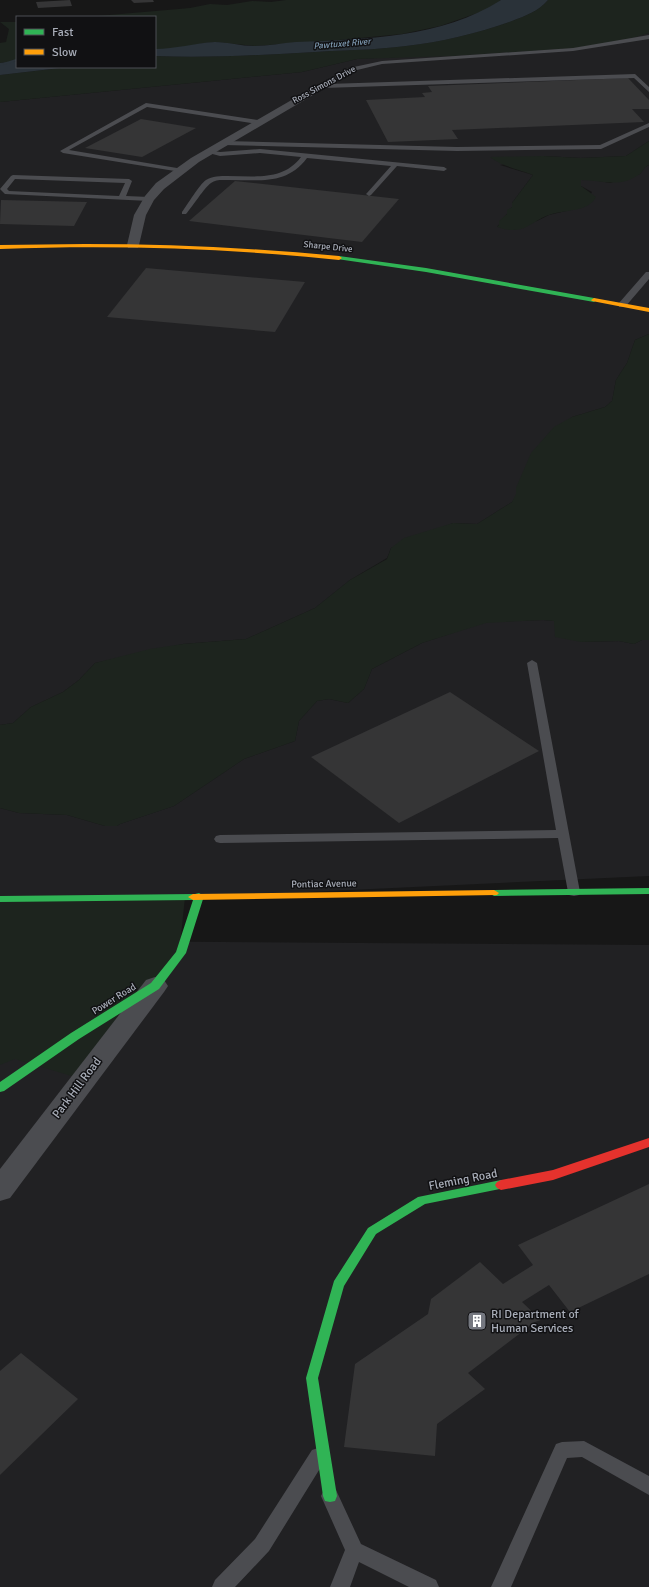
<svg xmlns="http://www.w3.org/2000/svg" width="649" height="1587" font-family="Signika,sans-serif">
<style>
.built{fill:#212123}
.green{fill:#1d241e}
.water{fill:#2a3239}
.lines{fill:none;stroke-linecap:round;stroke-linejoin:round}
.stream{fill:#2a3239;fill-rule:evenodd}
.building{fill:#353536}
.lane{fill:#4b4c50;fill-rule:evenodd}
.street{fill:#4b4c50;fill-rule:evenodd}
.fast{fill:#30b455;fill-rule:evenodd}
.slow{fill:#ff9f0a;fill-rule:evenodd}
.jam{fill:#e5322d;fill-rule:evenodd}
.labels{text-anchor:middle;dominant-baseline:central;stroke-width:3;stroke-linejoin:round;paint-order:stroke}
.far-water-label{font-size:9px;font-style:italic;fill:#7f9bb3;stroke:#111113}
.far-street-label{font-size:9px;fill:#a8adb8;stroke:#111113}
.street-label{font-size:10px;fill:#a8adb8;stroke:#111113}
.near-street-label{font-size:12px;fill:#a8adb8;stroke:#111113}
.near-poi-label{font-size:12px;fill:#a8adb8;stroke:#111113;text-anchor:start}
</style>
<rect width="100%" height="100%" fill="#171717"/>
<g class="built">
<polygon points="649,33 649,141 626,156 581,158 543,156 500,165 533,175 512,203 512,207 497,227 537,221 549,215 583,207 592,192 581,186 581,180 594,180 610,183 640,174 645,167 649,165 649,334 635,340 627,363 616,380 612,401 605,407 572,417 512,502 477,524 453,523 391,548 387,558 350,580 315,608 246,639 183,644 95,663 79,680 63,692 31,707 13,723 0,725 0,102 302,72 357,59 576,48"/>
<polygon points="543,620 554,621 581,642 619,641 634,644 642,640 649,640 649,876 201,897 0,899 0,808 19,813 67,815 105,826 117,826 120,824 174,806 244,759 295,741 299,721 317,701 329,699 348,703 364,689 372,669 422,643 486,622"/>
<polygon points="83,941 649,945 649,1587 0,1587 0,945"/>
</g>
<g class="green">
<polygon points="286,0 501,0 486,10 440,26 402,34 339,40 255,46 216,42 205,43 173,49 155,49 155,17 86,17 190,8 210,4 227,5 252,1 271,2"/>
<path d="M548,0H649V33L629,39L576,48L452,56L357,59L302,72L0,102V75L69,67H155V56C209,58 262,55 315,52C345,50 376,50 406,46C441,42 478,33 512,21C525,16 539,11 548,0Z"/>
<polygon points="0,22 17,22 17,61 0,63 0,43 6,42 9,29"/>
<path d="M649,141V165C644,167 644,170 640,174C637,176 630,180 626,181C611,185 596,180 581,180V186L596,197C588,213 564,209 549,215C539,218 531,226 521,229C513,231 505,230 497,227L499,225V221L507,214V210L512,207V203L533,175C519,169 503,167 490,157L543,156L581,158L626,156Z"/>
<polygon points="649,334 649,640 642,640 634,644 619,641 581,642 555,637 554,621 543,620 486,623 422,643 372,669 364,689 348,703 329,699 317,701 299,721 295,741 244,759 174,806 120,824 117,826 105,826 67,815 19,813 0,808 0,725 13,723 31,707 63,692 79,680 95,663 150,649 183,644 246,639 315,608 350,580 387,559 391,548 404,538 453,523 477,524 512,502 516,494 516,488 531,453 554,427 572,417 605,407 612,401 616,380 627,363 635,340"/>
<polygon points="185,897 179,955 85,1080 15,1059 0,1065 0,899"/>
</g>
<g class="water">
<path d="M501,0H548C539,11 525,16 512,21C478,33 442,42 406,46C376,50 345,50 315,52C262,55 209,58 155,56V49C175,49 195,43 215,42C228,42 241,46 254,46C268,46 282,43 296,42C365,39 442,38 501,0Z"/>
<polygon points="17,61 17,67 69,67 0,75 0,63"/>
</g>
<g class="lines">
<polygon class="stream" points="16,59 17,59 17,61 0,66 0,64"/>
</g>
<g class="building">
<polygon points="70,0 72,6 38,8 36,2"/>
<polygon points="131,0 153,0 154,2 134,3"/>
<polygon points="628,78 649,100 649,109 632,109 644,122 452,130 458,139 388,142 366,100 425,97 422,93 432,92 428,86"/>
<polygon points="141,119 196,128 142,157 85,148"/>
<polygon points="235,181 399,199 362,242 189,221"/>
<polygon points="1,200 87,202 74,226 0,224"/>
<polygon points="146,268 305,282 275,332 107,317"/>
<polygon points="450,692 539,751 399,823 311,757"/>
<polygon points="649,1184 649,1274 570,1312 549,1285 522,1302 541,1320 535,1322 468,1373 485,1389 437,1424 435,1456 344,1447 355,1364 428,1314 431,1299 480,1262 503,1284 533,1265 518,1245"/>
<polygon points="21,1353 78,1399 0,1475 0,1371"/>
</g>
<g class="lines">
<g class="lane">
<polygon points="649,35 649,39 573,51 382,64 353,71 328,84 635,74 649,87 649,92 634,78 323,88 318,86 349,68 382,61 573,48"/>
<polygon points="146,103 258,120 261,122 258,124 147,107 69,150 183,169 184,170 181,172 63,153 60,151"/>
<polygon points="649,123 649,127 601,149 457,151 224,145 221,143 224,141 457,147 600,145"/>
<path d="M260,149L444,167L447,169L444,171L397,166L371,195L369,196L366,194L367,193L391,166L307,158C287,185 260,180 229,180C223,180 216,179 211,183C204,188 193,206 186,214H182V212C188,204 199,185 206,180C212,176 221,176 227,176C255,176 283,181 301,157L260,153L220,156L205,152L208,150L220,152Z"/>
<path d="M13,175L129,179L132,181L126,196L149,197L152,199L149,201L5,194L0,189L11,176ZM15,179L125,183L119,196L9,191L7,189Z"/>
<polygon points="646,272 649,272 649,279 625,307 619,307 619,303"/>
<polygon points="532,660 537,663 580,892 579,895 574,896 569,895 568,892 558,838 220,843 216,842 214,839 216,836 220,835 556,830 527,663"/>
<polygon points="584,1441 649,1476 649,1495 582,1457 567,1458 511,1587 491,1587 556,1444 562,1442"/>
<polygon points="318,1448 324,1450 327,1456 324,1462 269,1551 235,1587 212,1587 215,1580 255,1539 312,1450"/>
<polygon points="330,1487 336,1490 361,1544 436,1580 439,1587 409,1587 359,1562 350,1587 330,1587 345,1550 321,1496 324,1490"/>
</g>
<g class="street">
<polygon points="321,83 325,84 326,86 325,88 199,162 164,189 154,200 146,215 139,245 138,248 128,248 127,245 134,215 145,196 156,183 191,158"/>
<polygon points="155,977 164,980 168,986 164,992 10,1198 0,1201 0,1169 146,980"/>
</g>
<g class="fast">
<polygon points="339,256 426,268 594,298 597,300 594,302 426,272 337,259 336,258"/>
<polygon points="649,888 649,894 494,896 489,893 494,890"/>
<polygon points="199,893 204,896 186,953 159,989 79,1039 4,1091 0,1092 0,1082 71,1033 151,983 176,952 193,900 0,902 0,896 195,894"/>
<polygon points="501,1180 505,1182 507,1185 505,1188 425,1204 376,1234 344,1286 318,1378 337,1496 335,1501 330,1502 325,1501 323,1496 306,1378 334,1281 368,1228 418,1197"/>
</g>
<g class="slow">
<path d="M85,244C170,244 254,248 339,256L342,258L339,260C226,248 113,245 0,249V245Z"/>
<polygon points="594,298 649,308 649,312 592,301 591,300"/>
<polygon points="494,890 499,893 497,895 193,900 188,897 193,894"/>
</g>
<polygon class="jam" points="649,1138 649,1147 553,1180 501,1190 497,1188 495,1185 497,1182 501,1180 553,1170"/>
</g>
<defs>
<symbol id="building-square" viewBox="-11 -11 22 22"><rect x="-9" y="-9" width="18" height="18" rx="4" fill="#757880" stroke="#111113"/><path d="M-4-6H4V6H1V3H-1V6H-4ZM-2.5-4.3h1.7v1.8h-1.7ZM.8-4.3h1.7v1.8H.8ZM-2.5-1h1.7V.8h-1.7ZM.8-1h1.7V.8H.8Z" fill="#fff"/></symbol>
</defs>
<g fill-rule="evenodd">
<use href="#building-square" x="466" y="1310" width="22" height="22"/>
</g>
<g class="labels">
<g class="far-water-label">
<text transform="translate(342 44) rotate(-5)">Pawtuxet River</text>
</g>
<g class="far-street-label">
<text transform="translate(324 85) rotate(-28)">Ross Simons Drive</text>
<text transform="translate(328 247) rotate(6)">Sharpe Drive</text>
</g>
<g class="street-label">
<text transform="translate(324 884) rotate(-1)">Pontiac Avenue</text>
<text transform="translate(114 999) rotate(-32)">Power Road</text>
</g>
<g class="near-street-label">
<text transform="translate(77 1088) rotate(-53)">Park Hill Road</text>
<text transform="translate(463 1180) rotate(-11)">Fleming Road</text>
</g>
<g class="near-poi-label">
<text x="491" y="1314">RI Department of<tspan x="491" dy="14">Human Services</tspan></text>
</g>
</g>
<rect x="16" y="16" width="140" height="52" fill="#111113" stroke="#4d4f55"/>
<rect x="24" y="29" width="20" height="6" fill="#30b455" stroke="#4d4f55"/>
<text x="52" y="36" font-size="12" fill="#a8adb8">Fast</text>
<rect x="24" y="49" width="20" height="6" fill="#ff9f0a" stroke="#4d4f55"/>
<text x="52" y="56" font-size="12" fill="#a8adb8">Slow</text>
</svg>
